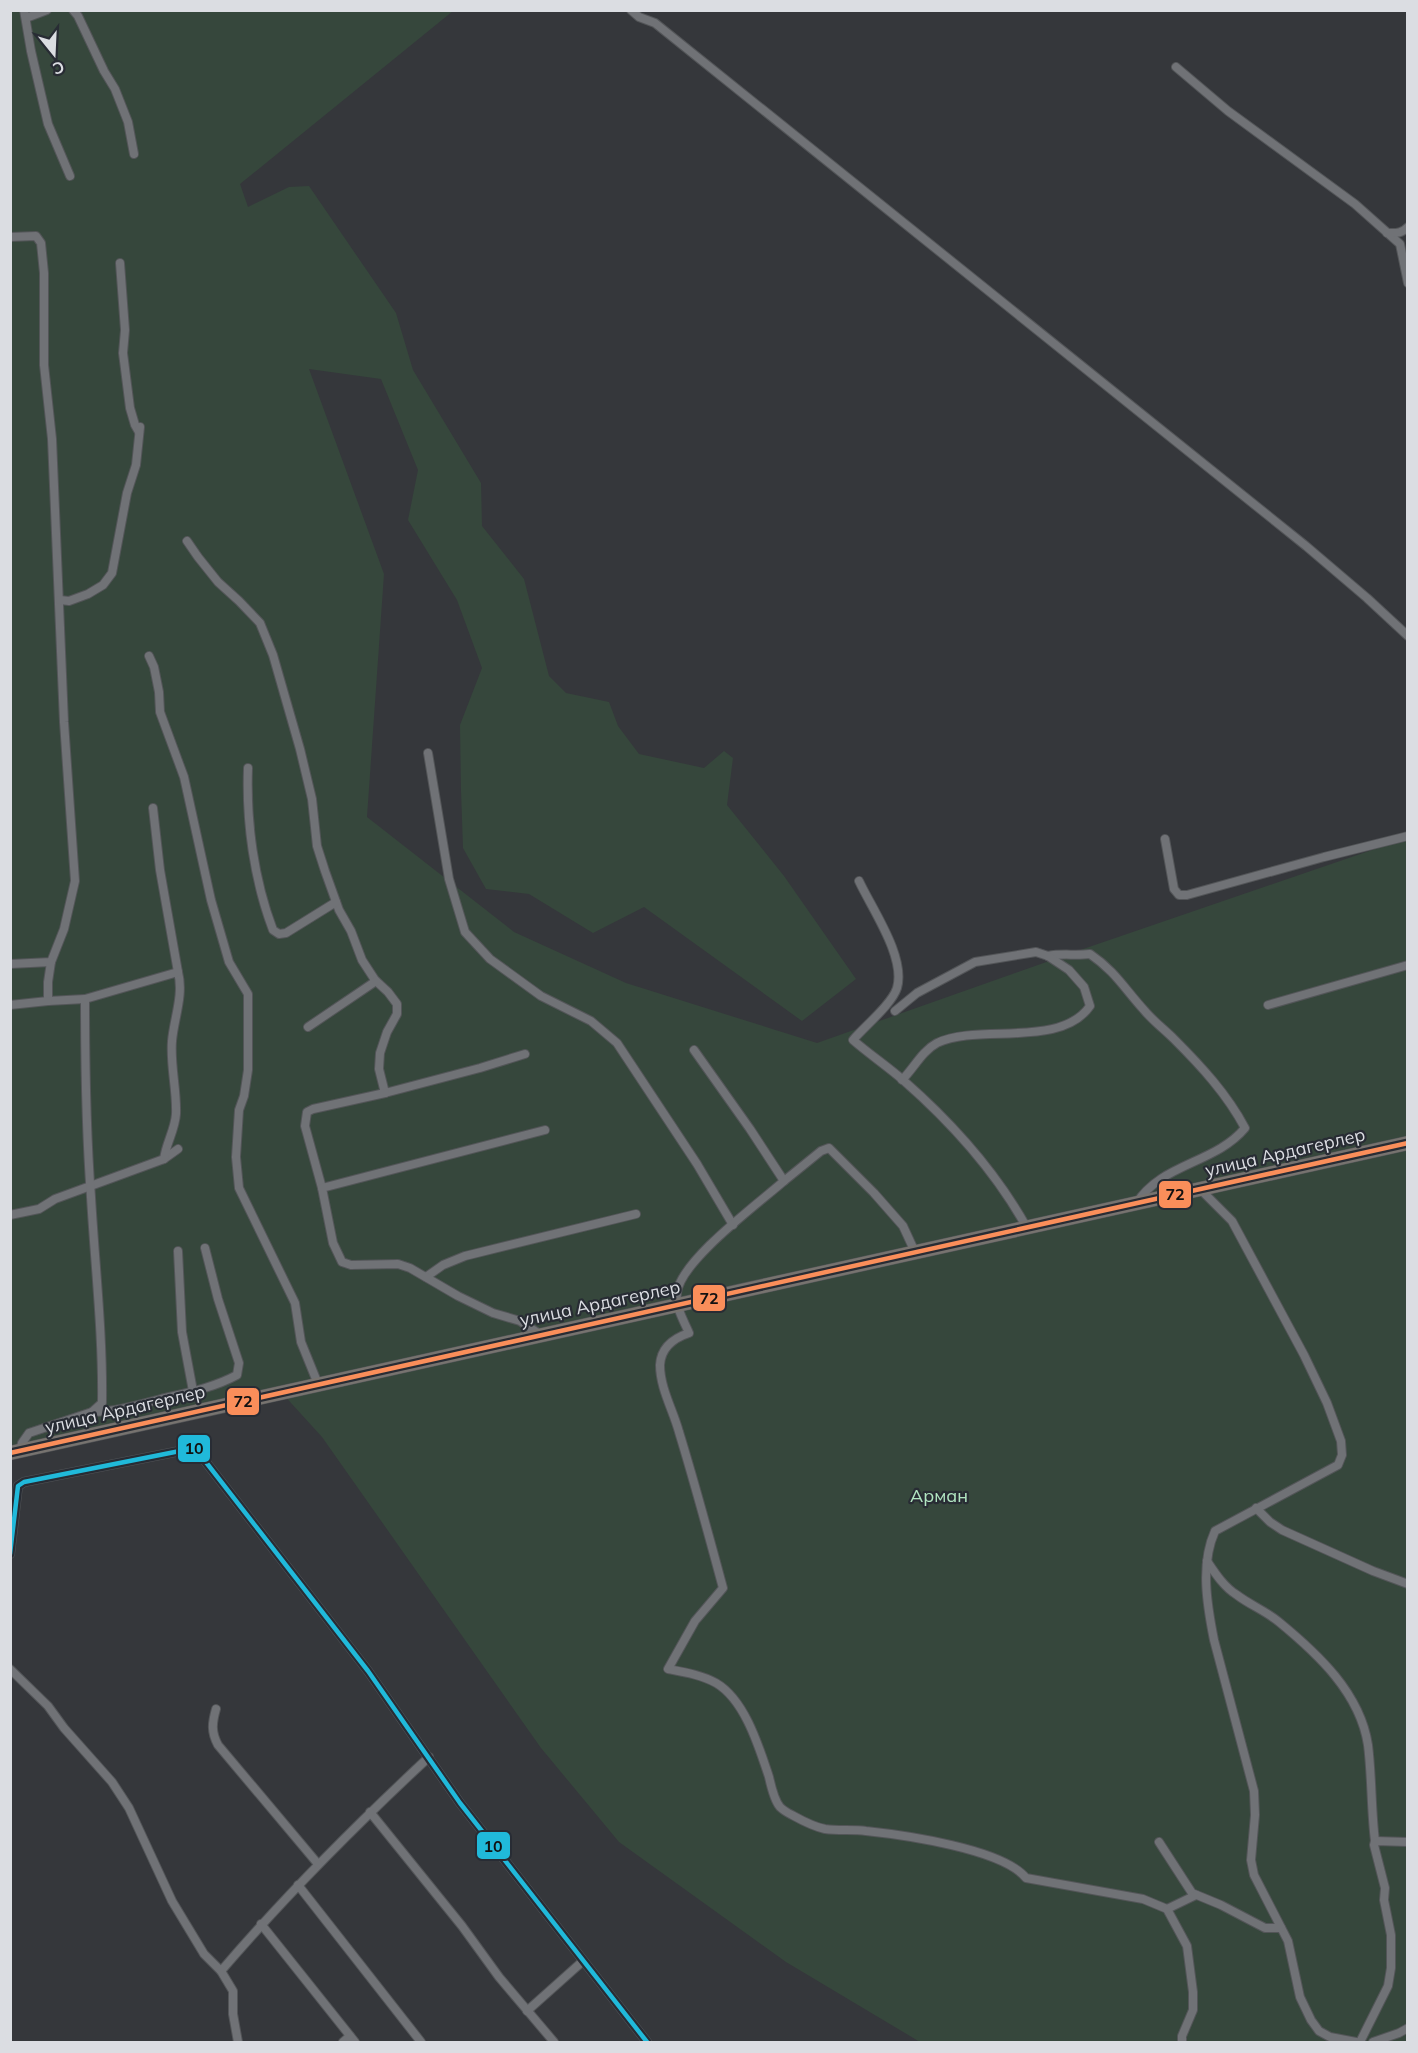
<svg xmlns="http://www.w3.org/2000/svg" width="1418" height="2053" font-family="Mulish,sans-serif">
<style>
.green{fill:#36473c}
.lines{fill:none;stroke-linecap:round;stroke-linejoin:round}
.minor-casing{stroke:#535558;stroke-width:10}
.primary-casing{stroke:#535558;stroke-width:15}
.minor{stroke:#707276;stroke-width:8}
.primary{stroke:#77736f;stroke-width:14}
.bus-1-casing{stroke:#282c34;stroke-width:9}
.bus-2-casing{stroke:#282c34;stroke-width:9}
.bus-1{stroke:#fa8e5a;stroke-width:4.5}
.bus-2{stroke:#20b9da;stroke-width:4.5}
.labels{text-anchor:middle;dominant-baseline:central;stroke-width:4.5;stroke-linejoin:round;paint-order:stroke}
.street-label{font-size:18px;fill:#dbdde2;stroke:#282c34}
.park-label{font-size:18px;fill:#b1e5c1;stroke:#282c34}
.line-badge{stroke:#282c34;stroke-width:2}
.pale-badge-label{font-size:16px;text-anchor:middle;font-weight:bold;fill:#111}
</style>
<rect width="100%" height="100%" fill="#35373b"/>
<polygon class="green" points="11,11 453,11 240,184 248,207 289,187 309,186 396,313 413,370 481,483 482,526 524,579 549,676 566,693 609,702 618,726 639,754 704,768 724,751 733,758 727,805 784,876 856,979 802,1021 644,907 593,933 529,894 486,889 463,848 461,791 460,725 482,668 457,600 408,520 418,470 381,379 309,369 384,574 367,817 514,932 626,983 817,1043 1089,947 1407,838 1407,2042 920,2042 786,1962 619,1842 541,1748 322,1437 281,1392 11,1453"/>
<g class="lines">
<defs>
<g id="minor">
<polyline points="24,10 31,51 48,124 70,176"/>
<polyline points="73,10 78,16 104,71 115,89 128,122 134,154"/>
<polyline points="631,10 639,17 655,23 1306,546 1367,598 1408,636"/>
<polyline points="26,18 47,10"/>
<polyline points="1176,67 1228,111 1355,204 1400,244 1408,283"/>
<path d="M1387,233C1396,233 1401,234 1408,227"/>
<polyline points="10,237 36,236 41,243 44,273 44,365 52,439 64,722 75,881 64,929 51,962 10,964"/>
<polyline points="120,263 125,330 123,353 130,408 135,425 139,432"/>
<polyline points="187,541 198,557 218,582 239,601 260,623 273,655 300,749 312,799 317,846 325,871 339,910 351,931 362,960 375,980 388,992 397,1004 397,1014 387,1032 380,1053 379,1069 385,1093 480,1068 525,1054"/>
<polyline points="60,600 69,601 88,594 103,585 112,573 127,493 136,465 140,427"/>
<polyline points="149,656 154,667 159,692 160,712 184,777 211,900 229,962 248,994 248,1070 244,1096 239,1110 236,1157 239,1188 295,1303 301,1342 318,1384"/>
<polyline points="428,753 449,879 465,932 490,959 541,996 591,1021 617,1043 697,1164 733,1225"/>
<path d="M248,768C246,822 254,880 273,930L279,934L286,933L336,902"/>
<polyline points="1165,839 1174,889 1179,895 1187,895 1324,857 1408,836"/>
<path d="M859,881C872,909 906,957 897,988C892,1004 864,1027 853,1040C869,1054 887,1066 903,1080C951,1122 996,1172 1027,1228"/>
<path d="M1048,956C1063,953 1075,956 1090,954C1115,971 1124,988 1144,1010C1153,1021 1164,1029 1174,1039C1201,1066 1227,1094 1245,1128C1215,1164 1161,1163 1136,1204"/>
<polyline points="51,962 48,982 48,1001 85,999"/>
<polyline points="10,1005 48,1001"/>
<polyline points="1268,1005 1408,965"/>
<path d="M895,1011L917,993L975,962L1036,952L1048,956L1069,970L1084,987L1090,1006C1060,1049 979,1023 937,1043C922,1051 914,1068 902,1080"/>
<polyline points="308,1027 376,981"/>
<path d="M694,1050L750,1129L784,1181C759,1203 680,1261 677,1293C675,1307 684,1321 689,1333C674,1338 661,1347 660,1365C660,1388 673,1410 679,1432C695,1484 709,1536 723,1588L695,1621L668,1669C684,1672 702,1675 716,1683C745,1700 759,1747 769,1777C771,1786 774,1800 780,1807C783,1810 788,1813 792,1815C801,1820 815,1827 825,1829C839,1831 853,1829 866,1831C904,1835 1003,1849 1026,1878L1143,1899L1167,1909L1187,1946L1193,1992V2010L1182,2036V2042"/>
<polyline points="164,1159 178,1149"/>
<polyline points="784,1181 821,1151 829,1148 874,1193 903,1226 915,1252"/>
<polyline points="322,1188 305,1126 307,1112 313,1109 385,1093"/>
<path d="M1201,1190L1232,1221L1304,1355L1327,1403L1341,1441L1342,1455L1338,1465L1215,1531C1200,1564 1207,1605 1214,1640L1254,1791L1255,1815L1251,1860L1254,1875L1288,1941L1300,1997L1311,2020L1319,2031L1330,2037L1356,2042"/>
<path d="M10,1215L39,1209L55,1199L164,1159C166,1143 175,1130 176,1114C177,1090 170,1065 172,1041C174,1018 184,995 178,972"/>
<polyline points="178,1251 182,1332 193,1391"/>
<polyline points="426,1277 443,1265 465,1256 636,1214"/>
<polyline points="541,1335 520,1321 493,1313 458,1296 410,1268 398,1264 351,1265 342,1262 333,1243 322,1188 545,1130"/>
<path d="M92,1412C115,1412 138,1405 161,1399C186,1393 213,1388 237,1375L239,1363L218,1299L205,1248"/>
<path d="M20,1451L22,1443L29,1433L92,1412L102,1403C103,1334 95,1266 91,1197C86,1131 85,1065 85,999L178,972L160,870L153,808"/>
<polyline points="1256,1508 1270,1522 1282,1530 1373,1571 1408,1584"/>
<polyline points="10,1554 18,1486 24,1482 195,1448 368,1671 460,1803 647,2042"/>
<path d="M1207,1561C1215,1573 1224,1587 1237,1595C1250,1605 1266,1611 1279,1622C1318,1654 1360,1693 1368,1745C1372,1777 1371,1809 1375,1841"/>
<path d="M10,1669L48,1706L64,1728L112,1782L129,1808L172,1901L204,1954L221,1971C286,1895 356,1825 429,1757"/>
<path d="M216,1709C212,1723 211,1732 218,1745L318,1864"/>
<polyline points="370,1812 462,1926 499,1977 554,2042"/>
<polyline points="1159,1842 1192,1893 1221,1905 1265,1928 1281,1928"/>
<polyline points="298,1885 421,2042"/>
<polyline points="1167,1909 1196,1895"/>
<polyline points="261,1924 355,2042"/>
<polyline points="221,1971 233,1991 233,2014 238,2042"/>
<polyline points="527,2011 583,1961"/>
<polyline points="343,2042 350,2036"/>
<polyline points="1360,2042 1388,1986 1391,1968 1391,1935 1384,1900 1385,1888 1374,1845 1375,1841 1408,1842"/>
<polyline points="1373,2042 1399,2033 1408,2028"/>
</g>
<polyline id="primary" points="10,1453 1408,1143"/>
</defs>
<use href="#minor" class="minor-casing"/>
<use href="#primary" class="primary-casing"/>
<use href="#minor" class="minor"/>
<use href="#primary" class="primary"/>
<defs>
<polyline id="bus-1" points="10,1453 1408,1143"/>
<polyline id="bus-2" points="10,1554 18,1486 24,1482 195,1448 368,1671 460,1803 647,2042"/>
</defs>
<use href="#bus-1" class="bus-1-casing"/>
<use href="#bus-2" class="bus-2-casing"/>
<use href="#bus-1" class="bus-1"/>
<use href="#bus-2" class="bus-2"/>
</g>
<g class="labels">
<g class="street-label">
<text transform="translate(1285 1152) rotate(-13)">улица Ардагерлер</text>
<text transform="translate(600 1303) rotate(-12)">улица Ардагерлер</text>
<text transform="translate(125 1409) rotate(-13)">улица Ардагерлер</text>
</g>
<g class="park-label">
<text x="939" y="1495">Арман</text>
</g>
</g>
<g class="line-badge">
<rect x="1158" y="1180" width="34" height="29" rx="6" fill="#fa8e5a"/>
<rect x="692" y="1284" width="34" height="28" rx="6" fill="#fa8e5a"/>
<rect x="226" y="1387" width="34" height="29" rx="6" fill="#fa8e5a"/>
<rect x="177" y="1434" width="34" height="29" rx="6" fill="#20b9da"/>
<rect x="476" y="1831" width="35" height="29" rx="6" fill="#20b9da"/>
</g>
<g class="pale-badge-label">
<text x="1175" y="1200">72</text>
<text x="709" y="1304">72</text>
<text x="243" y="1407">72</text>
<text x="194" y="1454">10</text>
<text x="493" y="1852">10</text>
</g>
<rect width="1418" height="2053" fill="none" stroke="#dbdde2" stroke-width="24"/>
<g transform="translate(54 54) rotate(162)" stroke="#282c34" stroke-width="4.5" paint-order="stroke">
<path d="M0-4.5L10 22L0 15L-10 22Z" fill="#dbdde2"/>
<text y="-9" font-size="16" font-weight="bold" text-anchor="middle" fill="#dbdde2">С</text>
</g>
</svg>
